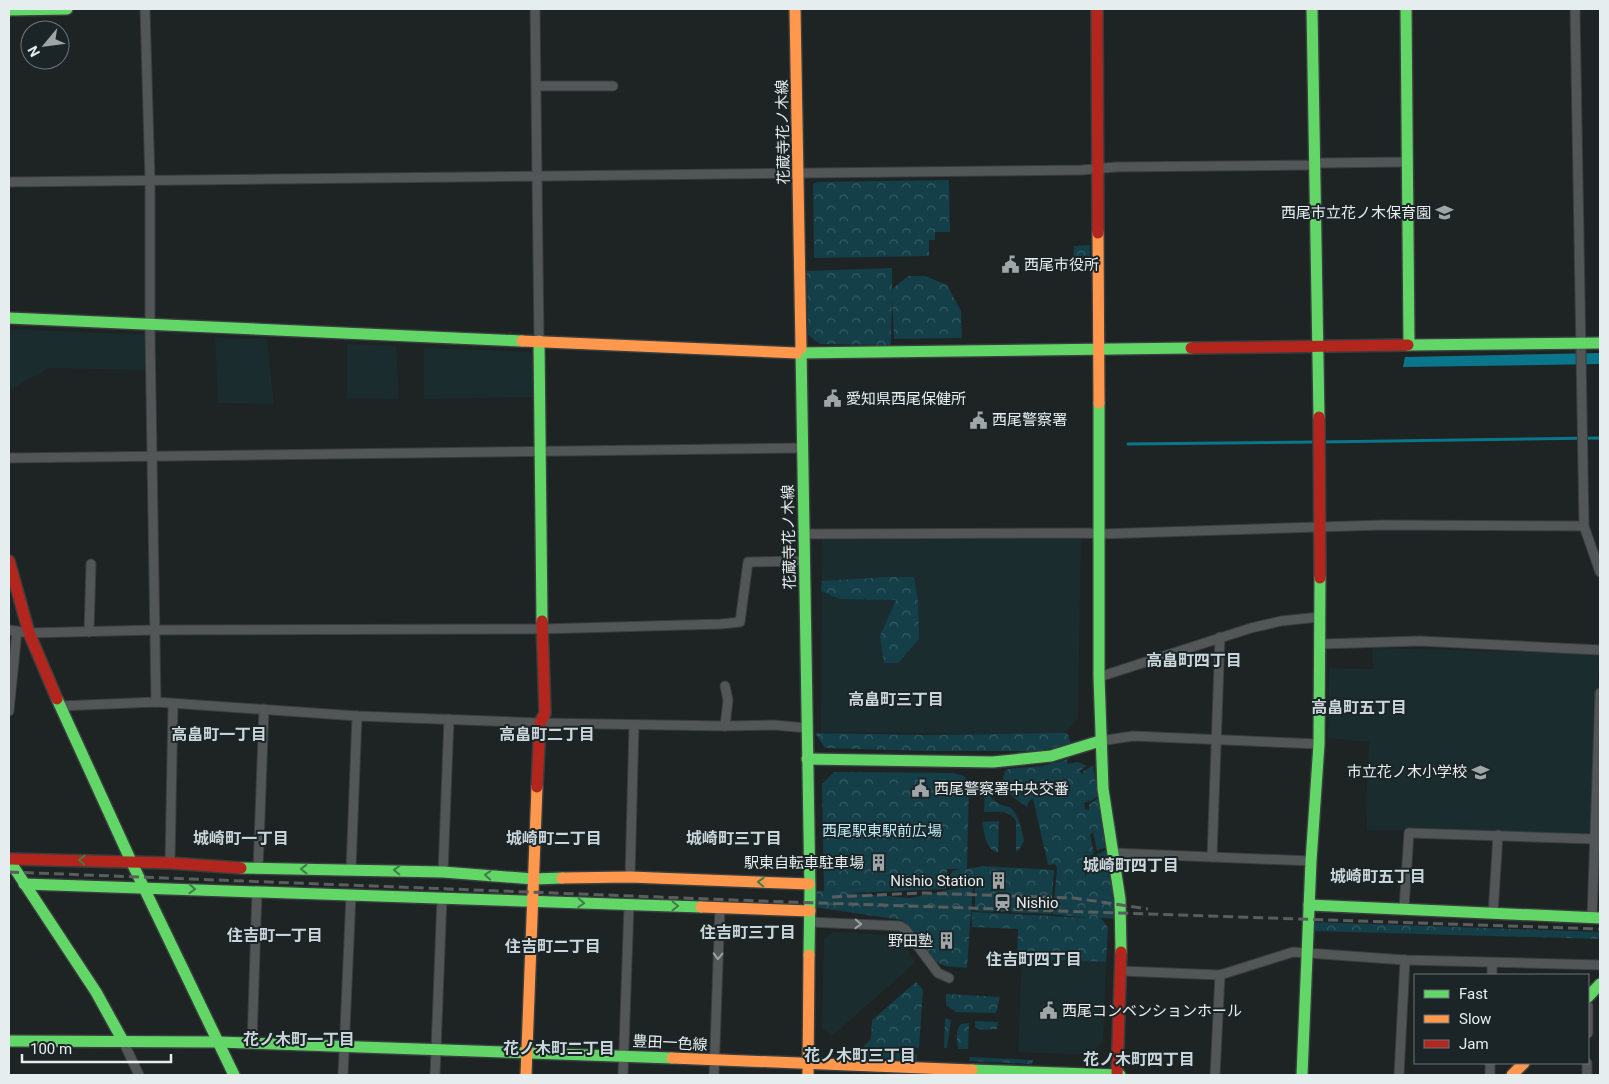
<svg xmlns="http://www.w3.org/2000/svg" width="1609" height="1084" font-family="Roboto,'Noto Sans JP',sans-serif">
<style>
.built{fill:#1b2c2f}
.park{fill:url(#park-crowns)}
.water{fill:#0a768b}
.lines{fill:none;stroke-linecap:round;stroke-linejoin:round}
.stream{stroke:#0a768b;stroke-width:3}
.street-casing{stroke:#383d3e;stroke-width:11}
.fast-casing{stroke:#383d3e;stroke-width:14}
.slow-casing{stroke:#383d3e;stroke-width:14}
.jam-casing{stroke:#383d3e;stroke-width:14}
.street{stroke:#535657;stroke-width:9}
.fast{stroke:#63d668;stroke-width:11}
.slow{stroke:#ff974d;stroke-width:11}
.jam{stroke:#b3261e;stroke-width:11}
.rail{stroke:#5a5d5e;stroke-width:3;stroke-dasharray:10 5;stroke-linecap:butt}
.oneway{stroke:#3f7e48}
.oneway2{stroke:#9ca2a2}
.labels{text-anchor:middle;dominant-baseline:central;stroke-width:4;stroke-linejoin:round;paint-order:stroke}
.street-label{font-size:15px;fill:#e6edee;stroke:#1b2527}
.poi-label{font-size:15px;fill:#e6edee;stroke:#1b2527;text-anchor:start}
.park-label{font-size:15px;fill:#bae8f5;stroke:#1b2527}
.neighbourhood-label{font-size:16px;font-weight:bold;fill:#cad6da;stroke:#1b2527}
</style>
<defs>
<pattern id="park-crowns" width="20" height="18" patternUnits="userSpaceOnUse" patternTransform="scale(1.25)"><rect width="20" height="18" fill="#143f48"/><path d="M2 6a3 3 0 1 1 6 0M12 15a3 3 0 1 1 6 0" fill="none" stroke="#365b63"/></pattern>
</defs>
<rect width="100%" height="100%" fill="#1e2324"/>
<g class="built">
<polygon points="9,329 146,335 146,370 49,368 9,390"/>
<polygon points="215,338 267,339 274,404 218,403"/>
<polygon points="347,344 396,346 399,399 347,398"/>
<polygon points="424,348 536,352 536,397 424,399"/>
<polygon points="1081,535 1078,719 1062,735 821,732 822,538"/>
<polygon points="1373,648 1599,654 1592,835 1367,830 1366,803 1369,742 1328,738 1329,668 1373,669"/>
<polygon points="834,932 895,935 916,962 832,1036 822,1029 824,938"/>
<polygon points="1022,958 1106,962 1103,1042 1089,1055 1018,1052"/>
</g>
<g class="park">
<polygon points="949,180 950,232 935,232 935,240 929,240 929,256 814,258 813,184 817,182"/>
<polygon points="1090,245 1090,267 1076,266 1073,263 1074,246"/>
<polygon points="892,268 892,289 908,276 925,276 947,285 961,311 962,338 894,339 892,297 891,345 820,344 808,335 807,271"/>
<polygon points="889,577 914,577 918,602 919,639 898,663 884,663 880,636 896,600 840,599 821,591 822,581"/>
<polygon points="815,733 926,735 1067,733 1071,743 1040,751 927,751 825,748"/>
<polygon points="1068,759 1067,764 1078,762 1087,766 1079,771 1083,774 1083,772 1093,765 1098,796 1089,802 1088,799 1088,802 1084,803 1085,809 1089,810 1089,805 1099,797 1107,847 1097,850 1091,822 1093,833 1090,835 1094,854 1085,857 1085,876 1086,876 1086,859 1107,850 1110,876 1104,876 1112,877 1117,919 1101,918 1108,928 1106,962 1017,958 1018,929 972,927 972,912 1089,918 1053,914 1057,868 1055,864 1048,865 1033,799 1029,801 1027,807 1013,797 1005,788 1006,783 1004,783 1003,776 1005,775 1004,772 1008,769 1042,766"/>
<polygon points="834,772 953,773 964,776 969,783 967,869 983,866 1054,870 1051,914 975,911 975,882 948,881 952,871 960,869 947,869 946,889 850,893 910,898 973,885 967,968 945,966 935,961 902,920 813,907 813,890 824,891 822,784"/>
<path d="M985,782C987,792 990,800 1000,804C1003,806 1008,806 1011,808C1019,815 1022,831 1024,841L1019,850L1016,852V821C1010,809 995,812 984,812Z"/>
<path d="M999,821L998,853C985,849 985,834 982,822Z"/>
<polygon points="1315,922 1600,932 1600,939 1314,931"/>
<polygon points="916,982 923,990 919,1048 863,1047 871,1039 872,1020"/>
<polygon points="946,994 1000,997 996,1013 956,1012 946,1005"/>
<polygon points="945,1018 951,1020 947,1048 944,1048"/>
<polygon points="975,1021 998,1022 997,1029 980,1030 975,1027"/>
<path d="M969,1023L968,1049H958C957,1040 955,1031 961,1024Z"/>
<polygon points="841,1051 917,1054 917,1060 838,1058"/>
<polygon points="970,1057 1033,1060 1032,1064 969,1061"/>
</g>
<polygon class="water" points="1600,353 1600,364 1403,367 1405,357"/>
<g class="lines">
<g class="stream">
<polyline points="1321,442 1600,438"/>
<polyline points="1128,444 1315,442"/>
</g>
<defs>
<g id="street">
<polyline points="145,9 150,180 150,333 156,702"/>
<polyline points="535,9 539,341"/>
<polyline points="1575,9 1584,526 1600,572"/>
<polyline points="537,86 613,86"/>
<polyline points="9,182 1082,170 1116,167 1310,165 1318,163 1407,162"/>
<polyline points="9,458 803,448"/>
<polyline points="804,534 1088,533 1100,534 1383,525 1584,526"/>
<polyline points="9,630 29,633 154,630 542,629 721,624 740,622 748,562 805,561"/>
<polyline points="89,632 91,564"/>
<polyline points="1321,644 1420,641 1600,650"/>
<polyline points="1099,677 1251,628 1281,621 1319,617"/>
<polyline points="60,706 156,702 357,716 540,723 725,726 774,725 807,728"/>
<polyline points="9,711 17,631"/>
<polyline points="725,726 728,700 725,686"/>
<polyline points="1100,741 1133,736 1319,744"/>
<polyline points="1114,853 1311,861"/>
<polyline points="1212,857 1220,637"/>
<polyline points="170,863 173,704"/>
<polyline points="258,869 264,709"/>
<polyline points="351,869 357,716"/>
<polyline points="443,872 449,719"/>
<polyline points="630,877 634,725"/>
<polyline points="1404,908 1409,833 1594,839"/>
<polyline points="1493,914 1498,835"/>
<polyline points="1592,917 1600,693"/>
<polyline points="809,922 900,926 905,929 938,973 949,978"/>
<polyline points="1122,971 1220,975 1293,952 1405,960 1600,965"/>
<polyline points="1492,975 1492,963"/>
<polyline points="1588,1006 1588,1033"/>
<polyline points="123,1041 139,1075"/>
<polyline points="252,1043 257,891"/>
<polyline points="343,1075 351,895"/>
<polyline points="435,1075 442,897"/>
<polyline points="623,1075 629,905"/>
<polyline points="714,1075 720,907"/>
<polyline points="1215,1075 1220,975"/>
<polyline points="1399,1075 1405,960"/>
<polyline points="1490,1075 1490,1063"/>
<polyline points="1587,1075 1587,1063"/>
</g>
<g id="fast">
<polyline points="1312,9 1319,417"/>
<polyline points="1406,9 1409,345"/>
<polyline points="9,10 67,9"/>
<polyline points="9,318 522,341"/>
<polyline points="539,341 542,621"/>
<polyline points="1408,345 1600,343"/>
<polyline points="801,348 810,892 809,955"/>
<polyline points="797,353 1191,348"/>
<polyline points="1099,403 1099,677 1103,789 1120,899 1121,952"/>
<polyline points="57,699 131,861 234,1075"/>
<polyline points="807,759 993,762 1051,756 1100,741"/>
<polyline points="9,860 96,992 123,1041"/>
<polyline points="241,868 443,872 534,879 562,878"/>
<polyline points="24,884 701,907"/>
<polyline points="1309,905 1600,918"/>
<polyline points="1588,997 1600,984"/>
<polyline points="9,1041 218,1042 672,1058"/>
<polyline points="972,1070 1120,1075"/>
<polyline points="1302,1075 1311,861 1319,744 1320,578"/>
</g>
<g id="slow">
<polyline points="795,9 801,348"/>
<polyline points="1098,233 1099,403"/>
<polyline points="522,341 797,353"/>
<polyline points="562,878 630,877 809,884"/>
<polyline points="701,907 810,911"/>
<polyline points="672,1058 972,1070"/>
<polyline points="526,1075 537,787"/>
<polyline points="808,1075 809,955"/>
<polyline points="1512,1075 1524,1063"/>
</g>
<g id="jam">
<polyline points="1097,9 1098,233"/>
<polyline points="1191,348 1408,345"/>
<polyline points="1319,417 1320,578"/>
<polyline points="9,561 29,633 57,699"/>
<polyline points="537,787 540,723 545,713 542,621"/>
<polyline points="9,859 170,863 241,868"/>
<polyline points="1117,1075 1121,952"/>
</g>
</defs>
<use href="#street" class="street-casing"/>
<use href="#fast" class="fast-casing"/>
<use href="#slow" class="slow-casing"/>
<use href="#jam" class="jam-casing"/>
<use href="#street" class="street"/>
<use href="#fast" class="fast"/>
<use href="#slow" class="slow"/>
<use href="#jam" class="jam"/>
<g class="rail">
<polyline points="9,872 761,901 1600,929"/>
<polyline points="832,897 921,893 1074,898 1148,909"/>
</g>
</g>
<defs><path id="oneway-chevron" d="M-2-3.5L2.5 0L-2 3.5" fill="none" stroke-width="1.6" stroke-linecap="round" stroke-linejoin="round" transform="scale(1.25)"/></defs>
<g class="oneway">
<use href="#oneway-chevron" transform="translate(82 860) rotate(-179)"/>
<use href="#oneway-chevron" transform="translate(304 869) rotate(-180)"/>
<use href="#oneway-chevron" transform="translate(397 870) rotate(-178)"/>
<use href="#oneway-chevron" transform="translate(488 875) rotate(-176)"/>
<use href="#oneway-chevron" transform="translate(761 882) rotate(-178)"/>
<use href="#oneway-chevron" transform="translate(192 889) rotate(2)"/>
<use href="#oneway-chevron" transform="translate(581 903) rotate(2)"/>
<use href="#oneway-chevron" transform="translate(675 906) rotate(1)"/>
</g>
<g class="oneway2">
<use href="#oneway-chevron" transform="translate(858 924) rotate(2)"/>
<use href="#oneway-chevron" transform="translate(718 956) rotate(92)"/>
</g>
<defs>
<symbol id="school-bare" viewBox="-9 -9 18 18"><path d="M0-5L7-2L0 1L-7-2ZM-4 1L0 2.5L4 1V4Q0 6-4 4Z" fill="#a0a6a7" stroke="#1b2527" stroke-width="2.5" paint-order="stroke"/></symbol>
<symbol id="civic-bare" viewBox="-9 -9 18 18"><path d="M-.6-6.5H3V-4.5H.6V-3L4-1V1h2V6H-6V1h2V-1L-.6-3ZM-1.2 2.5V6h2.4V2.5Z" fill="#a0a6a7" stroke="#1b2527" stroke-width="2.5" paint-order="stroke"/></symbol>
<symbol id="building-bare" viewBox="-9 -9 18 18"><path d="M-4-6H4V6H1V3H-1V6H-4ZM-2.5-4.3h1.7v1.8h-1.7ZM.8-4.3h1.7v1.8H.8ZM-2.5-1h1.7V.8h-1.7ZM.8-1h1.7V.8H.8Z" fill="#a0a6a7" stroke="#1b2527" stroke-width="2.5" paint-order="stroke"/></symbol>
<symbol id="station-bare" viewBox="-9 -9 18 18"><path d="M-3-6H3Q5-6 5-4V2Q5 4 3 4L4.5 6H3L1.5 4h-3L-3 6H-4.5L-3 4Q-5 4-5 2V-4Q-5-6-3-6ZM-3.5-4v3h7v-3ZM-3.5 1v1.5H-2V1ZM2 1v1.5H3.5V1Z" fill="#a0a6a7" stroke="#1b2527" stroke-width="2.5" paint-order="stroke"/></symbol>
</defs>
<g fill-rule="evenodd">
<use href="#school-bare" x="1432" y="200" width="25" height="25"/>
<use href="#civic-bare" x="998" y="252" width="25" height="25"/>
<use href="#civic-bare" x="820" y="386" width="25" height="25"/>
<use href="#civic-bare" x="966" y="408" width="25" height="25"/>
<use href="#school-bare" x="1468" y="760" width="25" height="25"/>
<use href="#civic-bare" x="908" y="776" width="25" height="25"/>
<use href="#building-bare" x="866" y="850" width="25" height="25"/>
<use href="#building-bare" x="986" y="868" width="25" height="25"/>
<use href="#station-bare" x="990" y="890" width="25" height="25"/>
<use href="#building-bare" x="934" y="928" width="25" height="25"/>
<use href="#civic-bare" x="1036" y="998" width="25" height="25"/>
</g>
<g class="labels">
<g class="street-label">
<text transform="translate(783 132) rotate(-91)">花蔵寺花ノ木線</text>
<text transform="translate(789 537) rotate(-91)">花蔵寺花ノ木線</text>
<text transform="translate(670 1043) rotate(3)">豊田一色線</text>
</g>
<g class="poi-label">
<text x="1431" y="213" text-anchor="end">西尾市立花ノ木保育園</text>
<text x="1024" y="265">西尾市役所</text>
<text x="846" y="399">愛知県西尾保健所</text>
<text x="992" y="420">西尾警察署</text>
<text x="1467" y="772" text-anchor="end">市立花ノ木小学校</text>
<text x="934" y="789">西尾警察署中央交番</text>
<text x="864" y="863" text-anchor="end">駅東自転車駐車場</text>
<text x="984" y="881" text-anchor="end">Nishio Station</text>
<text x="1016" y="903">Nishio</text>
<text x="933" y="941" text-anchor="end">野田塾</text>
<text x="1062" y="1011">西尾コンベンションホール</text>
</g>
<g class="park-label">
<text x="882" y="831">西尾駅東駅前広場</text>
</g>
<g class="neighbourhood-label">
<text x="1194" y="660">高畠町四丁目</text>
<text x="896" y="699">高畠町三丁目</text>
<text x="1359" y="707">高畠町五丁目</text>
<text x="219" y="734">高畠町一丁目</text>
<text x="547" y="734">高畠町二丁目</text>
<text x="241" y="838">城崎町一丁目</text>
<text x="554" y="838">城崎町二丁目</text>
<text x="734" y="838">城崎町三丁目</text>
<text x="1131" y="865">城崎町四丁目</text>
<text x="1378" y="876">城崎町五丁目</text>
<text x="748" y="932">住吉町三丁目</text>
<text x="275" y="935">住吉町一丁目</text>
<text x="553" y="946">住吉町二丁目</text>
<text x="1034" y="959">住吉町四丁目</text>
<text x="299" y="1039">花ノ木町一丁目</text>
<text x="559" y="1048">花ノ木町二丁目</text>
<text x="860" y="1055">花ノ木町三丁目</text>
<text x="1139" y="1059">花ノ木町四丁目</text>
</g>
</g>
<rect width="1609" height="1084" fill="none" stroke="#e6edee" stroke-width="20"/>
<rect x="1414" y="974" width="175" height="90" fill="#1b2527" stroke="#6c7577"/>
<rect x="1424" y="990" width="25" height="8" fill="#63d668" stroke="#6c7577"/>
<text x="1459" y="999" font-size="15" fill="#e6edee">Fast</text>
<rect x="1424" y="1015" width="25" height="8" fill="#ff974d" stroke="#6c7577"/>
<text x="1459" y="1024" font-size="15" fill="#e6edee">Slow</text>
<rect x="1424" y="1040" width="25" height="8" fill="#b3261e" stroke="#6c7577"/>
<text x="1459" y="1049" font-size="15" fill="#e6edee">Jam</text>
<g transform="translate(45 45) rotate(241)"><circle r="24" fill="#1b2527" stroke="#6c7577"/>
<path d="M0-4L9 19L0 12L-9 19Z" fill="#a0a6a7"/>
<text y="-8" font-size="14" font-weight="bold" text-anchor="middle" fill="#e6edee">N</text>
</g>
<path d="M22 1054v8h149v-8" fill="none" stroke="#e6edee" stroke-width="2.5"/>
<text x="30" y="1054" font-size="15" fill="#e6edee" stroke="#1b2527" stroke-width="4" paint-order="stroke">100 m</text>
</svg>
